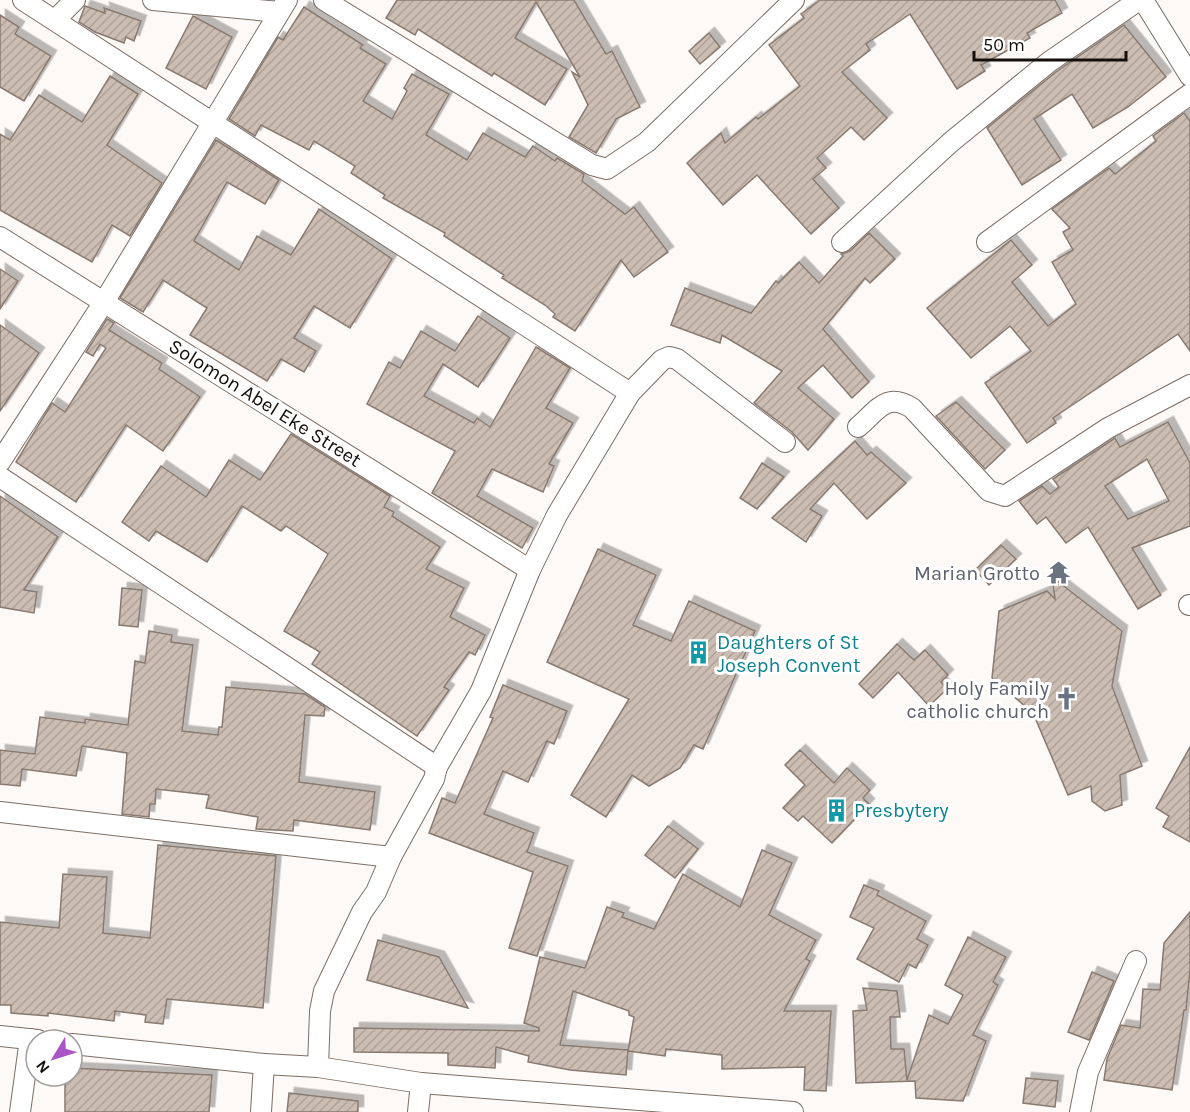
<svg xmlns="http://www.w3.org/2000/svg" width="1190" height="1112" font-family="Karla,sans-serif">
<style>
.building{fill:url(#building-hatch);stroke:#887a70;stroke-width:1.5;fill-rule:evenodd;filter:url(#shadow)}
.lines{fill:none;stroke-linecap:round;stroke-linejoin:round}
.minor-casing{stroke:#7c6e65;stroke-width:22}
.minor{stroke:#fff;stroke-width:20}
.labels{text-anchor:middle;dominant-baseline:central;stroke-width:6;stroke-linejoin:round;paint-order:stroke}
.street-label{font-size:20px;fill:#150f0c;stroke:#fff}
.worship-label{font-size:20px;fill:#5b616d;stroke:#fff;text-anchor:end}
.culture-label{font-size:20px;fill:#0d838f;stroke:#fff;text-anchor:start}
</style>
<defs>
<pattern id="building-hatch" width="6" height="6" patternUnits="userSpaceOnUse" patternTransform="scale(1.5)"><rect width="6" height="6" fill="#ccbdb2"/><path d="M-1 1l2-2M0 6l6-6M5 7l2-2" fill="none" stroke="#aea198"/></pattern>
<filter id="shadow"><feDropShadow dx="5.5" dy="-5.5" stdDeviation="0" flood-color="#0004"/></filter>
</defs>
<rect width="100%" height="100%" fill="#fdf9f7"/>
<g class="building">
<polygon points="397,0 574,0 606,54 612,51 640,107 616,119 596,153 569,137 588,105 572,72 580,77 536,2 515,38 567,69 545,105 494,73 492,76 418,29 415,35 386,18"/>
<polygon points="820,0 1055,0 1062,13 1027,33 1030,38 981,65 985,71 957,89 910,14 866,44 870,50 842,72 887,118 864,140 851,127 817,158 826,168 813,179 839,208 811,234 757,175 723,205 687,163 721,133 725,143 756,117 758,119 800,86 769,45 804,18 801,14"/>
<polygon points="85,6 105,13 104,8 141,21 134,41 126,37 124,43 95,32 79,22"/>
<polygon points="304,7 363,45 360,48 386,64 363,101 392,119 407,91 404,88 412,74 449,94 426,135 467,160 483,133 525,157 533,146 555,161 557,158 584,174 582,181 625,214 634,207 668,252 634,277 621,260 575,331 553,317 555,314 545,305 502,278 504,275 444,236 445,233 383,198 385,195 351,173 355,166 314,141 309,150 261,125 255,136 229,119 278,37 283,40"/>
<polygon points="0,15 19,27 15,34 51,56 24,101 0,87"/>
<polygon points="193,16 232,37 206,89 166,68"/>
<polygon points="1124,25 1166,77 1128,107 1093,128 1072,94 1034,119 1061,160 1022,185 987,128 1056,72"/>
<polygon points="709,33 720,47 700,64 689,51"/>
<polygon points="110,76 138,94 107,145 162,183 130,236 112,225 92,262 0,210 0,134 10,140 39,95 82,122"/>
<polygon points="1184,113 1190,121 1190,351 1178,334 1053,418 1056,423 1027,443 985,383 1031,351 1010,326 971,358 927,308 1011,240 1032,265 1012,282 1048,326 1076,304 1052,262 1073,250 1063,232 1070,228 1052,209 1109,168 1115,174 1156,141 1153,136"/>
<polygon points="216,140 279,180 265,204 227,182 194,241 239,270 257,236 291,255 319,209 392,259 350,328 314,306 294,338 316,351 304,372 281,359 267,381 190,335 207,308 163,280 143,312 120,298"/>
<polygon points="869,233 895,259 870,283 865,278 823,329 869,382 852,398 823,365 798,388 834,419 808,450 792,432 754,403 782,371 722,335 720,343 671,325 685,288 751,313 776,281 778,283 799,262 819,283 843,256 841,254 850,251"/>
<polygon points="0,269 18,281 0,309"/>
<polygon points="478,316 510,338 478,387 443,364 424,396 474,423 477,418 490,427 536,347 570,368 546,408 573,423 549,464 554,466 543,492 492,469 477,496 533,528 522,548 432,493 455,451 367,404 389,362 400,368 421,331 455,351"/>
<polygon points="107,319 114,323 109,330 162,363 159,369 200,397 163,451 126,425 76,502 16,462 52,403 65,412 106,348 100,344 93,356 86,352"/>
<polygon points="0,325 39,353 0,411"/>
<polygon points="956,402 1005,450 985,469 936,416"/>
<path d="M1168,422L1190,463V526L1132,548L1161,595L1138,609L1088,527L1066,543L1046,517L1037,524L1019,501L1042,486L1050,494L1059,487L1053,479L1115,438L1120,447ZM1147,459L1169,501L1128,519L1105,486Z"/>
<polygon points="291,434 390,496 384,507 394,512 392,516 440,547 426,569 464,588 450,617 485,635 475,655 469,652 444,687 449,690 417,736 312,664 320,652 284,631 328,554 286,526 281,531 242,506 207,562 156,531 149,541 122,522 161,466 206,497 229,460 260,480"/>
<polygon points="855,441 867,455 871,452 906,483 867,519 834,483 810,509 822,516 806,542 772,518"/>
<polygon points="762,463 784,477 757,509 740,498"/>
<polygon points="0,496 58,537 24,590 37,592 34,613 0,607"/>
<polygon points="1001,545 1016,559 989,585 975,570"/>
<polygon points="598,549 656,575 633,625 671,641 689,601 755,631 703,749 694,745 680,768 649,786 632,775 606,817 571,795 629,699 547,662"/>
<polygon points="1052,577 1122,631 1112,686 1142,766 1120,775 1122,805 1105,811 1092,801 1091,786 1068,795 1033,713 992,678 999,611 1047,591 1055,599"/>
<polygon points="122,588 142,590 138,627 119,625"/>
<polygon points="149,631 172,635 171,642 193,645 182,731 218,735 219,727 222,727 226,687 305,694 325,707 324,716 305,715 299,782 375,792 370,830 294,820 293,831 256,829 258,817 206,808 209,795 156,789 155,804 150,804 149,817 122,814 127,753 82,746 76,776 22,769 20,786 0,784 0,750 35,754 40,717 85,723 85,719 128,725 135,661 145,663"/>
<polygon points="897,644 914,660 925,650 948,675 941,682 947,689 929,706 898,672 873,698 859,684"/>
<polygon points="503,685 567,711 554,744 547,741 528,782 503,771 484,814 534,833 527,852 568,866 537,956 509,948 533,872 429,833 442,798 455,803 493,718 490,717"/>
<polygon points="1190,747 1190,842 1163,827 1169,816 1156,808"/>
<polygon points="800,750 834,783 847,768 870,790 863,798 869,804 832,843 803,816 798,821 783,808 805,785 785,765"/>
<polygon points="668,826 698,849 675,878 645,855"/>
<polygon points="158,845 276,856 263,1008 167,999 163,1024 145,1022 146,1015 115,1011 114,1021 48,1013 48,1016 11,1013 11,1005 0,1005 0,922 59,928 63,874 107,877 103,933 150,938"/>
<polygon points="762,850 792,863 769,915 816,940 806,959 810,961 784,1011 831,1011 826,1091 804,1090 805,1067 722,1069 722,1055 666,1049 665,1056 628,1051 634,1017 629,1015 629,1011 573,991 560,1045 628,1050 626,1075 570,1070 528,1062 529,1056 496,1047 495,1068 448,1065 448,1053 354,1052 354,1028 539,1031 539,1028 524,1023 540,957 585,968 607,907 624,913 622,917 654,929 683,874 740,907"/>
<polygon points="864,885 879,891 877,895 926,921 917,939 928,945 916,968 908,964 899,982 857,959 874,928 850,917"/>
<polygon points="1190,912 1190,970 1186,1010 1184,1010 1172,1090 1104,1080 1107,1059 1121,1025 1140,1028 1143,989 1160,990 1164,943"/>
<polygon points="968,937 1006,957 993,982 998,985 973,1035 986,1041 963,1101 916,1098 915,1081 856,1083 853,1011 867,1010 863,988 897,991 900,1017 890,1017 891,1049 904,1049 907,1080 929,1015 948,1024 963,995 945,985"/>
<polygon points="378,940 439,957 468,1008 367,980"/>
<polygon points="1092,972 1114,981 1089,1040 1068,1032"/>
<polygon points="72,1068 212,1075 209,1112 65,1112 65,1076 72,1076"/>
<polygon points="1026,1078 1058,1081 1055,1107 1023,1103"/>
<polygon points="289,1093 358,1101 358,1112 287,1112"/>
</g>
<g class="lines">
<defs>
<g id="minor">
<polyline points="23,0 630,393"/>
<polyline points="153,0 279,12"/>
<polyline points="324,0 592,165 607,169 647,142 794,0"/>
<polyline points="1143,0 1190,76"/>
<polyline points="55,20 75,0"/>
<polyline points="0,237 530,570"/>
<polyline points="842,242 951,142 1049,62 1139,0"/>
<polyline points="987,242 1190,94"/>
<path d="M858,427C878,410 886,392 912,408L989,491L1005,496L1108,428L1190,385"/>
<polyline points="0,462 104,302 287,0"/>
<polyline points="0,477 437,767"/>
<polyline points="1189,605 1190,605"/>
<polyline points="0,812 391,857"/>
<polyline points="0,1036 38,1040"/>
<polyline points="72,1044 264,1064 318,1067 421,1083 793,1112"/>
<polyline points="318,1067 320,1011 324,991 362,912 376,892 391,857 434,779 437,767 481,691 530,570 557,515 630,393 662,360 669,357 677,359 785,442"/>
<polyline points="20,1112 30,1039"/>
<polyline points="261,1112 264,1064"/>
<polyline points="418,1112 421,1083"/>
<polyline points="1080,1112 1088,1072 1136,961"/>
</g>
</defs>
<use href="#minor" class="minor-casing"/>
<use href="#minor" class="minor"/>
</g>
<defs>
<symbol id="temple-bare" viewBox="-9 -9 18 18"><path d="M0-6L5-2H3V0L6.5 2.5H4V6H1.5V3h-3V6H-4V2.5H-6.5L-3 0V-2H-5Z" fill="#6b7280" stroke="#fff" stroke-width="2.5" paint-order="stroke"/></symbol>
<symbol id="building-bare" viewBox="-9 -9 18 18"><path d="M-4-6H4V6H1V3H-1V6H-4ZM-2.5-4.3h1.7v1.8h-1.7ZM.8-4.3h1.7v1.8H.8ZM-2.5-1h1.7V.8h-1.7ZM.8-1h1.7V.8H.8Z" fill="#0f9aa8" stroke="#fff" stroke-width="2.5" paint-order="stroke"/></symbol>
<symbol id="church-bare" viewBox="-9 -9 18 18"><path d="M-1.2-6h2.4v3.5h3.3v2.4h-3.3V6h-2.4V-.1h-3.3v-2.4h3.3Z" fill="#6b7280" stroke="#fff" stroke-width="2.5" paint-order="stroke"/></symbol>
</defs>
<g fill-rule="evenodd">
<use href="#temple-bare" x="1042" y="556" width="33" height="33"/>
<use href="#building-bare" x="682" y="636" width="33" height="33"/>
<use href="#church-bare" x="1050" y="682" width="33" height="33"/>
<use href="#building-bare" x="820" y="794" width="33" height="33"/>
</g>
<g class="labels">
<g class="street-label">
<text transform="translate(265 403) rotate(32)">Solomon Abel Eke Street</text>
</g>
<g class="worship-label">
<text x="1040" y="573">Marian Grotto</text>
<text x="1049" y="688">Holy Family<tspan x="1049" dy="23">catholic church</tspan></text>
</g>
<g class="culture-label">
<text x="717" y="642">Daughters of St<tspan x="717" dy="23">Joseph Convent</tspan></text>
<text x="854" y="810">Presbytery</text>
</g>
</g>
<g transform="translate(54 1058) rotate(232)"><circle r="28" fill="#ffffff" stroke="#a19f9e" stroke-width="1.5"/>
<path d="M0-4.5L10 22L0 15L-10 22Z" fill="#a956c6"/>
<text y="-9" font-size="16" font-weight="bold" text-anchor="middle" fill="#150f0c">N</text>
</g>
<path d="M974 51v9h152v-9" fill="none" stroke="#150f0c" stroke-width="3"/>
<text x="983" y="51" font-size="18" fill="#150f0c" stroke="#ffffff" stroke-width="4.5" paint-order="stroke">50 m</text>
</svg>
